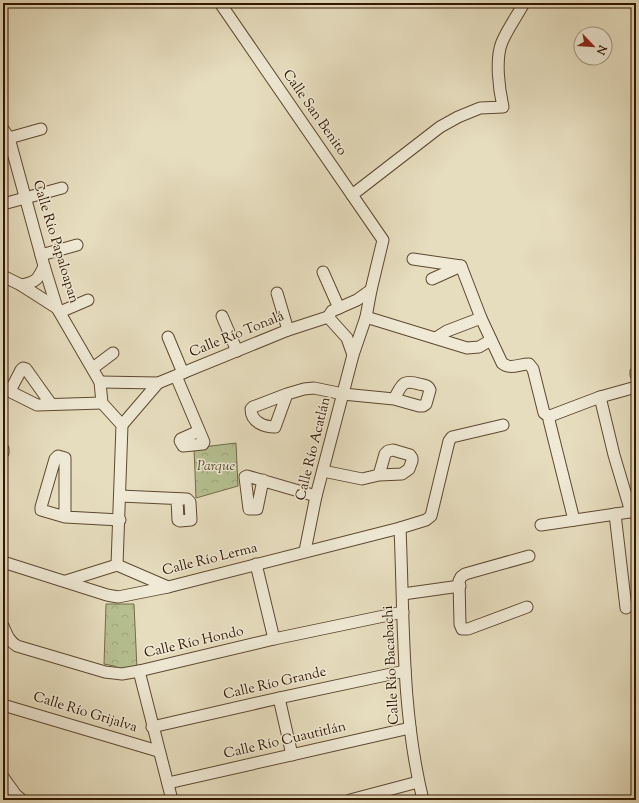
<svg xmlns="http://www.w3.org/2000/svg" width="639" height="803" font-family="'Sorts Mill Goudy',serif">
<style>
.park{fill:url(#park-crowns);stroke:#736c48}
.lines{fill:none;stroke-linecap:round;stroke-linejoin:round}
.minor-casing{stroke:#5e4830;stroke-width:13}
.minor{stroke:#efe9d5;stroke-width:11}
.labels{text-anchor:middle;dominant-baseline:central;stroke-width:3;stroke-linejoin:round;paint-order:stroke}
.street-label{font-size:14px;fill:#301700;stroke:#efe9d5}
.park-label{font-size:14px;font-style:italic;fill:#584a2c;stroke:#efe9d5}
</style>
<defs>
<pattern id="park-crowns" width="20" height="18" patternUnits="userSpaceOnUse"><rect width="20" height="18" fill="#b6c091"/><path d="M2 6a3 3 0 1 1 6 0M12 15a3 3 0 1 1 6 0" fill="none" stroke="#9da47b"/></pattern>
</defs>
<rect width="100%" height="100%" fill="#e6ddbe"/>
<filter id="stains"><feTurbulence type="fractalNoise" baseFrequency=".005" numOctaves="4"/><feColorMatrix values="0 0 0 0 .2 0 0 0 0 .09 0 0 0 0 .02 0 0 0 .5 -.17"/></filter>
<radialGradient id="worn" r=".72"><stop offset=".6" stop-color="#630" stop-opacity="0"/><stop offset="1" stop-color="#630" stop-opacity=".3"/></radialGradient>
<g class="park">
<polygon points="236,443 238,486 196,498 194,448"/>
<polygon points="106,604 134,604 137,669 127,672 114,666 104,664"/>
</g>
<g class="lines">
<defs>
<g id="minor">
<polyline points="220,3 383,240 371,290 366,317 353,355 316,496 305,551"/>
<polyline points="3,129 9,138 44,266 57,308 100,382 102,403 122,425 117,565"/>
<polyline points="9,138 41,129"/>
<path d="M352,195L440,127L458,117L480,108L503,107C499,89 495,59 502,42C508,28 517,16 524,3"/>
<polyline points="3,204 62,188"/>
<polyline points="41,255 77,245"/>
<path d="M413,259L461,266L481,318L502,363C510,370 519,364 529,364L533,369L544,413L550,417"/>
<polyline points="323,272 339,308"/>
<polyline points="3,276 21,285 57,308"/>
<polyline points="432,279 461,266"/>
<path d="M21,285C36,282 38,280 44,266"/>
<polyline points="277,293 288,330"/>
<polyline points="60,312 88,300"/>
<polyline points="222,316 237,351"/>
<polyline points="366,317 467,348 479,347 491,340"/>
<polyline points="168,337 183,373"/>
<polyline points="436,338 447,331 481,318"/>
<polyline points="353,355 347,338 328,317 332,311 357,300 371,290"/>
<polyline points="93,368 113,353"/>
<polyline points="636,372 636,375"/>
<polyline points="176,376 204,442 203,444 183,446 180,441 181,439 199,431"/>
<polyline points="100,382 158,383 288,330 328,317"/>
<path d="M287,394L275,427C264,427 251,422 251,409L253,407L287,394L304,389L314,388L343,394L394,399L419,406H423L426,404L430,390C428,385 424,385 419,384C402,379 402,385 394,399"/>
<polyline points="600,397 614,455 631,512"/>
<polyline points="51,404 26,369 23,368 21,370 11,389 11,392 37,405 102,403"/>
<polyline points="122,425 158,383"/>
<polyline points="3,449 3,453"/>
<polyline points="323,471 362,479 379,475 402,474 409,469 412,461 412,458 410,455 393,450 388,451 385,454 379,475"/>
<polyline points="263,480 257,509 249,509 245,477 247,476 316,496"/>
<polyline points="120,496 187,499 190,502 191,520 180,521 178,520 177,499"/>
<polyline points="615,514 626,608"/>
<polyline points="65,517 65,458 58,456 55,459 41,507 41,510 65,517 120,520"/>
<polyline points="574,520 549,420 550,416 600,397 636,387"/>
<polyline points="541,525 636,511"/>
<path d="M400,528C404,618 401,711 423,800"/>
<polyline points="3,562 107,595 118,597 168,587 400,528 426,520 431,516 449,441 452,437 503,425"/>
<polyline points="256,564 274,639"/>
<polyline points="66,581 117,565 168,587"/>
<polyline points="403,594 460,586"/>
<polyline points="527,607 468,629 462,629 460,624 459,581 461,577 465,574 529,556"/>
<path d="M3,626C7,635 9,641 17,646L105,672L122,674L139,671L274,639L403,612"/>
<polyline points="139,671 172,800"/>
<polyline points="279,698 292,755"/>
<polyline points="3,705 158,751"/>
<polyline points="152,727 279,698 405,671"/>
<polyline points="3,777 16,795 22,800"/>
<polyline points="168,783 410,728"/>
<polyline points="350,800 418,782"/>
</g>
</defs>
<use href="#minor" class="minor-casing"/>
<use href="#minor" class="minor"/>
</g>
<g class="labels">
<g class="street-label">
<text transform="translate(314 113) rotate(55)">Calle San Benito</text>
<text transform="translate(55 242) rotate(73)">Calle Río Papaloapan</text>
<text transform="translate(237 335) rotate(-22)">Calle Río Tonalá</text>
<text transform="translate(314 449) rotate(-76)">Calle Río Acatlán</text>
<text transform="translate(210 560) rotate(-14)">Calle Río Lerma</text>
<text transform="translate(194 643) rotate(-13)">Calle Río Hondo</text>
<text transform="translate(392 665) rotate(-93)">Calle Río Bacabachi</text>
<text transform="translate(275 684) rotate(-13)">Calle Río Grande</text>
<text transform="translate(85 713) rotate(17)">Calle Río Grijalva</text>
<text transform="translate(285 741) rotate(-13)">Calle Río Cuautitlán</text>
</g>
<g class="park-label">
<text x="216" y="467">Parque</text>
</g>
</g>
<rect width="639" height="803" fill="none" stroke="#e6ddbe" stroke-width="16"/>
<rect x="4" y="4" width="631" height="795" fill="none" stroke="#301700" stroke-width="2"/>
<rect x="8" y="8" width="623" height="787" fill="none" stroke="#301700"/>
<g transform="translate(593 46) rotate(115)"><circle r="19" fill="#efe9d5" stroke="#a39580"/>
<path d="M0-3L7 15L0 10L-7 15Z" fill="#8f2418"/>
<text y="-6" font-size="11" font-weight="bold" text-anchor="middle" fill="#301700">N</text>
</g>
<rect width="100%" height="100%" filter="url(#stains)"/>
<rect width="100%" height="100%" fill="url(#worn)"/>
</svg>
